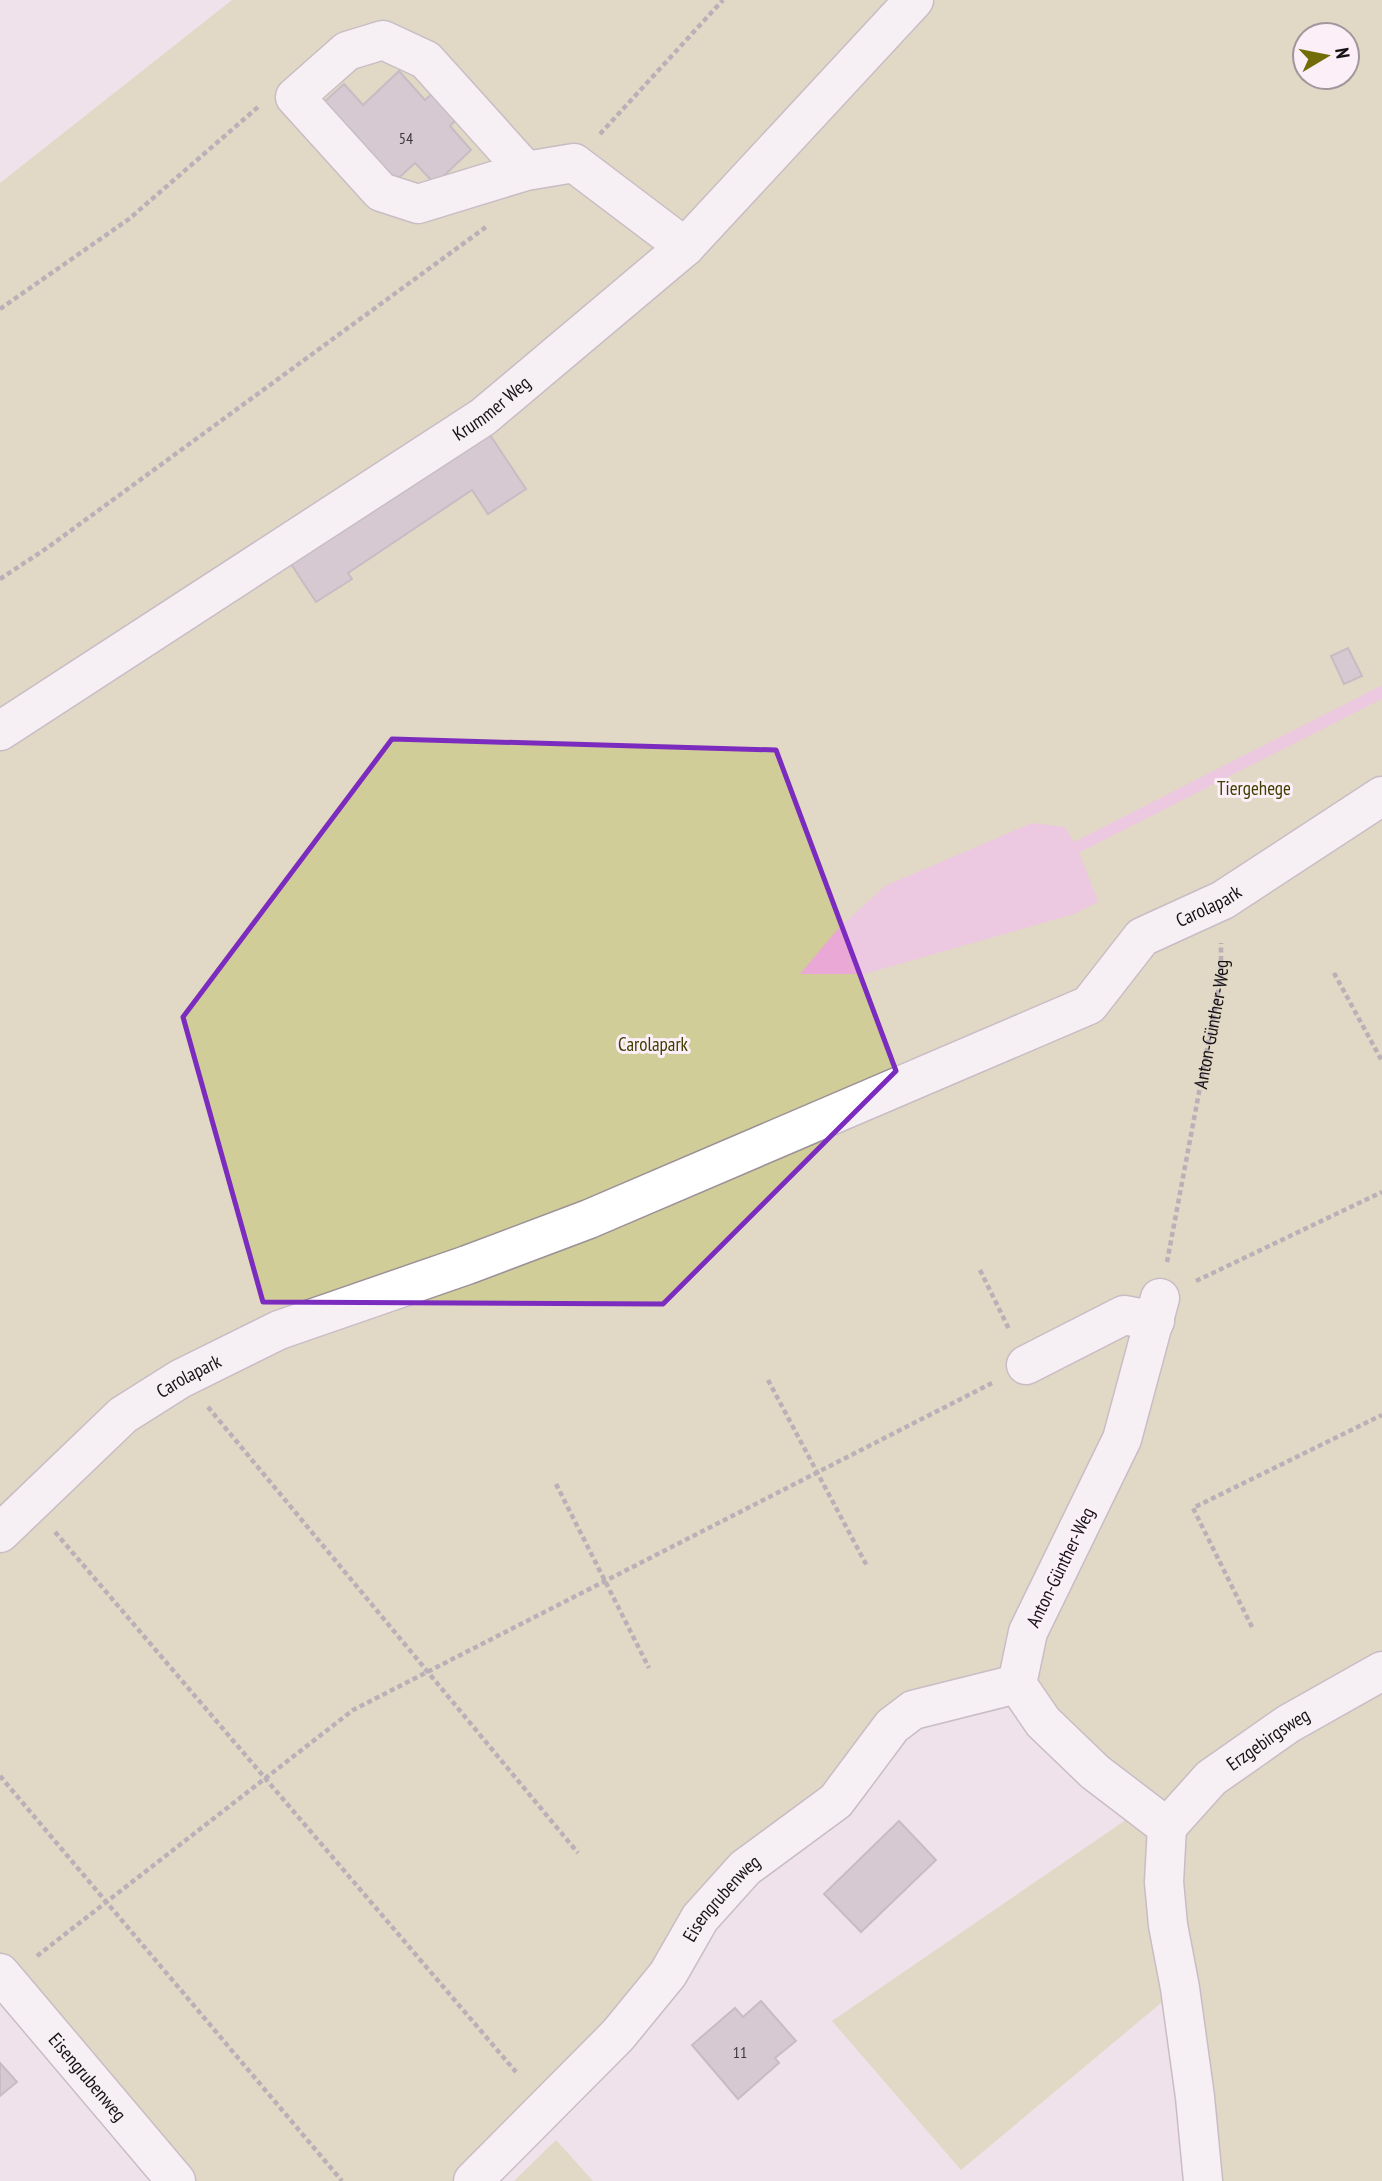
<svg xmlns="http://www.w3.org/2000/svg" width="1382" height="2181" font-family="'PT Sans Narrow',sans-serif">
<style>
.green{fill:#d0cd98;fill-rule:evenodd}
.water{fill:#e9a8d6}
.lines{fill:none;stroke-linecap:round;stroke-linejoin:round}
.stream{stroke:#e9a8d6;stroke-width:12}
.building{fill:#b8acb4;stroke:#9a8e96;stroke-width:2}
.minor-casing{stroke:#9c9098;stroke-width:41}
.path{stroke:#7d747a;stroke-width:4.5;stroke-dasharray:5 3.5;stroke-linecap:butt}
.minor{stroke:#fff;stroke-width:38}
.marked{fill:none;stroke:#7b2cbf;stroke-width:5;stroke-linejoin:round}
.labels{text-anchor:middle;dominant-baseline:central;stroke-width:6;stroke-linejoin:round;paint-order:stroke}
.number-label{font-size:16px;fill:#3e383c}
.street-label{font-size:19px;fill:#161214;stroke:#fceff8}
.park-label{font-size:19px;fill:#423e00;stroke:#fceff8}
</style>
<rect width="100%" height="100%" fill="#efe2eb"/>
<g class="green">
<path d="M232,0H1382V2181H1203L1179,1988L961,2170L832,2021L1136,1813L1017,1684L913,1710L467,2181H184L0,1963V183ZM1305,35H1347V77H1305Z"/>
<polygon points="556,2140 593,2181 514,2181"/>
</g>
<polygon class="water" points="1032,823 1065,827 1077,847 1098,902 1074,914 864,974 800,974 837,930 885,886"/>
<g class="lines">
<polyline class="stream" points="1077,847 1382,692"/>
</g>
<g class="building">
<polygon points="399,71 425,100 436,90 460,116 450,126 471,150 435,184 415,163 393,183 321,105 344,84 363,105"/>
<polygon points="486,429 526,489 488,514 472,490 348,573 352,579 316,602 289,561"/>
<polygon points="1348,648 1362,676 1344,684 1331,656"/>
<polygon points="899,1821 936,1860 861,1932 824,1894"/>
<polygon points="761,2001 796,2041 775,2058 779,2063 738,2099 692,2045 735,2008 743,2017"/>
<polygon points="0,2063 17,2082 0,2096"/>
</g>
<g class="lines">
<defs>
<g id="minor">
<polyline points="526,171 418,204 381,192 295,97 347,51 383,40 426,60 526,171 574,163 685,247"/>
<path id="s2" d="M0,731L483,417L685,247L914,0"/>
<polyline points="1160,1298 1122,1439 1028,1632 1017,1684 1043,1722 1095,1772 1167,1827"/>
<polyline points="1026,1365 1124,1315 1155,1321"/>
<path id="s3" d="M0,1533L123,1415L180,1379L279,1330L467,1265L589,1219L1089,1005L1142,937L1223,900L1382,796"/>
<polyline points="1167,1827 1164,1882 1168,1925 1180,1988 1195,2097 1203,2181"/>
<path id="s4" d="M1167,1827L1211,1778L1288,1724L1382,1671"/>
<path id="s5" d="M0,1973L176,2181"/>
<path id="s6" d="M473,2181L618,2035L668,1974L700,1918L745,1868L836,1801L892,1726L913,1710L1017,1684"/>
</g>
</defs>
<use href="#minor" class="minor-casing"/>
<g class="path">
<polyline points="600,134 723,0"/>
<polyline points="0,309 129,219 258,107"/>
<polyline points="0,579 47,548 486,227"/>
<polyline points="1334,973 1382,1061"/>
<path id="s1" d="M1167,1262L1221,976V943"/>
<polyline points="980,1270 1009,1329"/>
<polyline points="1196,1281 1382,1192"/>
<polyline points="768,1380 867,1566"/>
<polyline points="208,1407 578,1853"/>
<polyline points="556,1484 649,1668"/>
<polyline points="55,1532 516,2072"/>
<polyline points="1252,1627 1193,1508 1382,1415"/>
<polyline points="0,1776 342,2181"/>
<polyline points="37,1956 353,1710 992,1383"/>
</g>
<use href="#minor" class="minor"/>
</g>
<path d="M0 0H1382V2181H0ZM392,739L776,750L896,1071L663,1304L263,1302L183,1017Z" fill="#efe2eb" fill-opacity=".55" fill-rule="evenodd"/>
<path class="marked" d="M392,739L776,750L896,1071L663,1304L263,1302L183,1017Z"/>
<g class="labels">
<g class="number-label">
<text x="406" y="138">54</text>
<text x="740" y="2052">11</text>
</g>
<g class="street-label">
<text stroke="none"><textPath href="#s2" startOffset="588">Krummer Weg</textPath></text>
<text stroke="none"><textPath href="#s3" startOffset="1381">Carolapark</textPath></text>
<text stroke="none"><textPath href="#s1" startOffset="242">Anton-Günther-Weg</textPath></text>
<text stroke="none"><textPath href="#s3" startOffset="247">Carolapark</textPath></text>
<text transform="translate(1060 1567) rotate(-64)">Anton-Günther-Weg</text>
<text stroke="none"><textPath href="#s4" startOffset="135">Erzgebirgsweg</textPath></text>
<text stroke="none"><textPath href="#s6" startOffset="378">Eisengrubenweg</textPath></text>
<text stroke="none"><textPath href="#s5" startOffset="136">Eisengrubenweg</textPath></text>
</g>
<g class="park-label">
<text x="1254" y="788">Tiergehege</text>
<text x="653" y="1044">Carolapark</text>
</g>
</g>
<g transform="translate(1326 56) rotate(80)"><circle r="33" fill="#fceff8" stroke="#a0979d" stroke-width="2"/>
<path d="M0-5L12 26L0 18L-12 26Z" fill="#726c09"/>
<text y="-10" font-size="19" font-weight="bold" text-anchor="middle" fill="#161214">N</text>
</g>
</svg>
